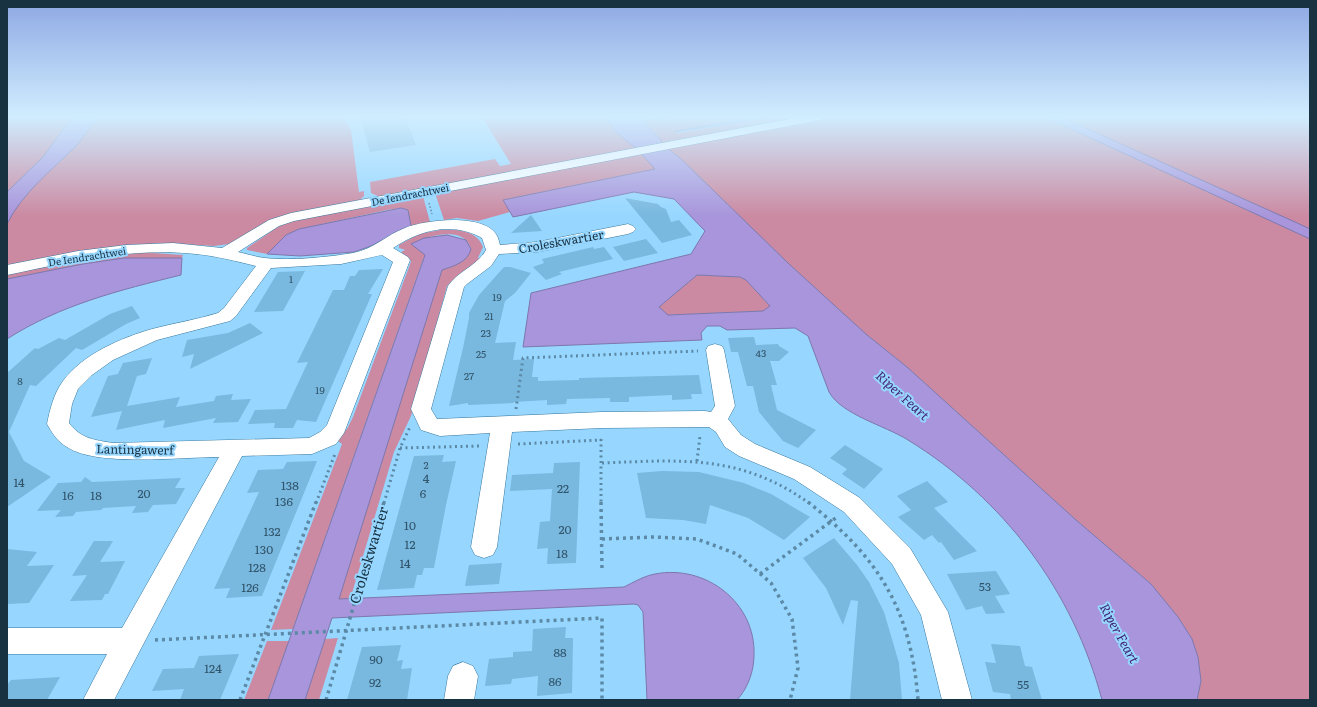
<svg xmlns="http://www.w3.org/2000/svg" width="1317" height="707" font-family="Literata,serif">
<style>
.green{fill:#cb8aa2}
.water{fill:#a895db;stroke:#7d77ad;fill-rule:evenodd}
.building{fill:#79b8df}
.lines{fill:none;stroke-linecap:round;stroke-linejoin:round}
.minor-casing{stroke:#38779b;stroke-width:1}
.path-far2{stroke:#5b89a6;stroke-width:1.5;stroke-dasharray:1.5 2;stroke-linecap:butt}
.path-far1{stroke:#5b89a6;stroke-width:3;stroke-dasharray:2 3.5;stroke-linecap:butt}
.path{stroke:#5b89a6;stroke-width:3.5;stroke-dasharray:3 4;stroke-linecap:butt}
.minor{fill:#fff;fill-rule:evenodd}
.labels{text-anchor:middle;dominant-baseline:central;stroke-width:4;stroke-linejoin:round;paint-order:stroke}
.far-street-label{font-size:10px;fill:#183242;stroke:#97d7ff}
.number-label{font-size:10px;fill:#305469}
.street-label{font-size:12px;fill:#183242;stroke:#97d7ff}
.near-number-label{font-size:12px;fill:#305469}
.water-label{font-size:13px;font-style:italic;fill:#412274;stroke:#97d7ff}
.near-street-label{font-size:14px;fill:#183242;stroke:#97d7ff}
</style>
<rect width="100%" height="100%" fill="#97d7ff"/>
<g class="green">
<polygon points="7,117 72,117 43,157 7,192"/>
<polygon points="95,117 334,117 345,120 351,130 359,192 364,191 364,196 360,200 309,211 229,244 214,246 165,243 131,245 7,267 7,224 16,207 40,179 62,160 95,121"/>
<polygon points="482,117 605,117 618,134 637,149 380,197 371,193 370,182 495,159 500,166 511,164"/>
<polygon points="673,117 758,117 675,132 678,133 771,117 811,117 669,141 662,144 657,135 643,121"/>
<polygon points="832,117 1045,117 1310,239 1310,700 1197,700 1201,681 1192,639 1178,617 1151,584 1076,520 907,367 867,335 789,264 680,158 668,149"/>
<polygon points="1061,117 1310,117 1310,229"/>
<polygon points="642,154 656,169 504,200 510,212 478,221 457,218 444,220 435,193"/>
<polygon points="423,196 430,222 411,226 408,210 401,208 387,210 299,229 286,235 267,254 247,250 247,248 282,224 289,221"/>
<path d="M440,230C456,229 477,230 483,247L478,258L480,259L457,276L447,286L411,416L394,452L350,600H338L442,269C454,266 468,261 471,249C470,246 468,242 466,240C454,228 423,237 411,244L425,254L293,629L271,630L342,444L335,439L347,429L353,417L409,267L411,261L401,252L405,250L399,248V245L419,234Z"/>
<polygon points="138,252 183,255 182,258 124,258 83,264 7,279 7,273"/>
<polygon points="697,275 740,277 746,280 770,306 763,311 667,315 659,307"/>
<polygon points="338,638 319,700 305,700 325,639"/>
<polygon points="267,641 289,641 268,700 244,700"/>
</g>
<g class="water">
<path d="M72,117H95V121C89,129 83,138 76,146C51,171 23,192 7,224V192L43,157Z"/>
<path d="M605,117H673L643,121L662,141L661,143L680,158L789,264L867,335L907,367L1076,520L1151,584L1178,617L1192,639L1198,657L1201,681L1197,700H1102C1073,591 1004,499 908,440C884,425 842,415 829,392L808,336L795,328L727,330L720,326H707L701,333L702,340L523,347L531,293L691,254L705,231L674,199L634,192L513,217L503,200L655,169L637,149L618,134ZM697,275L740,277L746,280L770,306L763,311L668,315L659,307Z"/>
<polygon points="758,117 771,117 675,132 676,131"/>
<polygon points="1045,117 1061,117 1295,222 1310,229 1310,239"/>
<polygon points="401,208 408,210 411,226 371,246 354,252 300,256 267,254 286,235 299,229"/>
<path d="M447,235L466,240L471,249C468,262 454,266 442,270L339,599L624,587C634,582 644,576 655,574C706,564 756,603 754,655C754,671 748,688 737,700H647L643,612L638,605L634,604L332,618L305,700H268L425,255L411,244L424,238Z"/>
<path d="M124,258H182L181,275C120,290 60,305 7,339V279L83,264Z"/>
</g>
<g class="building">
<polygon points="360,117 405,117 416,145 370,152"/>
<polygon points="625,198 658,204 661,207 666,209 671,222 679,220 692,235 662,243"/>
<polygon points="531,215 542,231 511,233"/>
<polygon points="646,239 658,253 624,261 613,247"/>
<polygon points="593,247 594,249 604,247 613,259 559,272 562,274 546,280 533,267 544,263 542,259"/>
<polygon points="504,267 510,267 531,273 515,293 505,301 495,343 516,342 513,360 534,359 532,377 538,377 538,381 579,380 579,378 699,375 702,394 691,394 692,399 672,400 672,395 629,397 629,402 610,402 610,398 567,399 566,404 547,405 547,400 514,402 513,403 468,405 468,403 449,406 463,348 469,318 469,313 479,295"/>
<polygon points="383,269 368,294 372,294 316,422 297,420 293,428 274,428 275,423 248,424 255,410 286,409 308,362 297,363 333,290 344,290 350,276 355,276 359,270"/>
<polygon points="305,271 283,311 254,312 278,272"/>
<polygon points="132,306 140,318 126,324 82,350 76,348 36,386 30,385 9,432 24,461 51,477 7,507 7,373 35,348 38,349 59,338 65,340 110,314"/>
<polygon points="250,323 263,333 190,369 194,354 182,357 187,340 228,333"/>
<polygon points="754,337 756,345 778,344 779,346 789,352 779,361 770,361 777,385 771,385 777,410 816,430 798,448 783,441 759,412 753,386 747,386 738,352 731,352 728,338"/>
<polygon points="152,358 146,374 137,376 127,406 180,397 176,407 214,401 216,396 233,394 231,400 251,399 238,422 213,423 216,418 163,428 165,420 116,430 122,411 91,417 108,376 118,374 123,363"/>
<polygon points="845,445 883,469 864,489 842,474 847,469 830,458"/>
<polygon points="444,455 442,462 456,461 446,505 434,568 424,568 422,575 417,575 414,588 377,590 414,456"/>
<polygon points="317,461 262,596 226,598 230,588 214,589 259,492 247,493 258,470 283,469 287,462"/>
<polygon points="580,462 576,563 547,564 548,548 537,549 540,522 550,521 552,489 510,491 512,475 553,473 554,463"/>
<polygon points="662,471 699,472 744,483 771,494 810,517 784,540 748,518 710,505 706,524 683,520 646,518 637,473"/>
<polygon points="85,477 92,482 181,478 175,488 185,488 176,504 153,505 148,512 132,513 136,506 103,508 101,510 76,512 73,516 55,517 61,510 37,511 58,483 81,482"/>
<polygon points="927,481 948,502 934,508 977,551 954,560 941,542 939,543 932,535 924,540 898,517 911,510 897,496"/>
<polygon points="834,538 857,565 869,582 884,612 899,663 902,700 850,700 858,601 851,600 843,625 826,588 803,558"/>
<polygon points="94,541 113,541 100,562 125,561 108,594 105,594 102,600 70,601 87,575 72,576"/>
<polygon points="7,549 37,552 27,566 54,565 29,603 7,604"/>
<polygon points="502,563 499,584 465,586 469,565"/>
<polygon points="996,571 1010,594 995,596 1005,613 986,614 982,606 966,610 947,574"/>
<polygon points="566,627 565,638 573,638 572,693 537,696 538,676 512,679 511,684 485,686 489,659 513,657 513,652 532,651 533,629"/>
<polygon points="991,644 1020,646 1025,666 1032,667 1042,700 1011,700 1010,694 993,692 985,662 996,663"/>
<polygon points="401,645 397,661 403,660 401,669 412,668 407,700 347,700 362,647"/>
<polygon points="239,654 220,700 180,700 184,689 152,691 163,669 194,668 199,656"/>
<polygon points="60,677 47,700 7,700 7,685 11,680"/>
</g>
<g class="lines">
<defs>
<g id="minor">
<path d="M800,117H826L820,120L294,221L279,226L238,252C247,254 256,257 265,258C290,261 329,257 353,253C374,249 386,235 405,228C425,220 481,213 496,234C498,237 499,241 500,245L537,242L628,224L633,226L636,229L633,232L628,234L537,252L499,254L491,266L467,284L464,287L431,409L437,419L602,412L705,411L711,412L715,406L706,350L708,346L715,344L722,346L724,350L735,406L728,419L741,435L755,444L810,467L860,498L910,548L948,612L972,700H942L921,615L892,564L844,512L794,479L739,456L725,447L716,432L709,427L602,428L512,432L497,547L493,555L484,558L475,555L471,547L490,433L440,436L421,430L411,409L448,286C458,271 477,266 486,250L482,238C452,221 420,230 393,248L408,257L410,260L344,433L336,444L312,454L242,456L114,700H83L107,654H7V628H122L219,457C182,457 96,467 67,447C58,442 52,433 47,424C50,409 54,393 63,381C83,354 121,338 152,329C174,323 196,320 218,313L224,308L256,266C236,261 216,256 196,254C132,247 69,262 7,275V265L78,251L126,245L173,243L222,248L269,220L291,213ZM382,255L393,262L327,425L320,432L309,438L113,443C95,440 81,439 69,423L72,404L78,389L92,375L113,360L157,340L230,321L236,316L271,268L341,264Z"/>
<polygon points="463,662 473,666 478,676 474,700 444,700 448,676 453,666"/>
</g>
</defs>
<use href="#minor" class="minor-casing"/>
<polyline class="path-far2" points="429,203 432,214"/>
<g class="path-far1">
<polyline points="516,409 523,358 698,351"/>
<polyline points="601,439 601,503"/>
<polyline points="518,444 601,440"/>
<polyline points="400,448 479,446"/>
<polyline points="697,461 700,436"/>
<path d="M602,463C682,460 740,454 809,503"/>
<polyline points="316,503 335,454"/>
<polyline points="384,503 400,448 410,427"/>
</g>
<g class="path">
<polyline points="601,502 602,570"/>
<path d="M808,502C879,558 911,609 918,700"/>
<polyline points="602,539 654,537 697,539 737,554 771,583 792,619 798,668 790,700"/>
<polyline points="760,574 837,517"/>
<polyline points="155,640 602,618 602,700"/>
<polyline points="240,700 316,502"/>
<polyline points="326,700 384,502"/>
</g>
<use href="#minor" class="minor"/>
</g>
<linearGradient id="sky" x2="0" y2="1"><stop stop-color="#8ea8e3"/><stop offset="0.54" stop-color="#d0edff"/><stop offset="1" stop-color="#d0edff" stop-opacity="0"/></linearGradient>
<rect width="1317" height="216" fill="url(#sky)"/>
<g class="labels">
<g class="far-street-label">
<text transform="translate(410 194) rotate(-11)">De Iendrachtwei</text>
<text transform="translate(87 256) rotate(-9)">De Iendrachtwei</text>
</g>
<g class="number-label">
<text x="291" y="278">1</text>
<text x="497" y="296">19</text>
<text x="489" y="315">21</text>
<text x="486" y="332">23</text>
<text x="761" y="352">43</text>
<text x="481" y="353">25</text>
<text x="469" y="375">27</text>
<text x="20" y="380">8</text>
<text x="320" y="389">19</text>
<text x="426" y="464">2</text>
</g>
<g class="street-label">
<text transform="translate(561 241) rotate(-10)">Croleskwartier</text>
<text transform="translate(135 449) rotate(1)">Lantingawerf</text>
</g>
<g class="near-number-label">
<text x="426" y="478">4</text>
<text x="19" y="482">14</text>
<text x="290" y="485">138</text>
<text x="563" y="488">22</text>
<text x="144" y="493">20</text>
<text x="423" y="493">6</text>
<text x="68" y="495">16</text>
<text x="96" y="495">18</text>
<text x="284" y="501">136</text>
<text x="410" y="525">10</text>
<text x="565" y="529">20</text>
<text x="272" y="531">132</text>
<text x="410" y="544">12</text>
<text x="264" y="549">130</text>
<text x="562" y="553">18</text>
<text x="405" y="563">14</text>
<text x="257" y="567">128</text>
<text x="985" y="586">53</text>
<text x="250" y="587">126</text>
<text x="560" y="652">88</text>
<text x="376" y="659">90</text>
<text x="213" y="668">124</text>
<text x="555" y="681">86</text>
<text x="375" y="682">92</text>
<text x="1023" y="684">55</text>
</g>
<g class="water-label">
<text transform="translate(903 395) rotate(42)">Riper Feart</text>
<text transform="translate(1120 633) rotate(61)">Riper Feart</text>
</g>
<g class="near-street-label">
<text transform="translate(368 555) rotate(-73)">Croleskwartier</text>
</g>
</g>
<rect width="1317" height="707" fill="none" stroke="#183242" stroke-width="16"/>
</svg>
